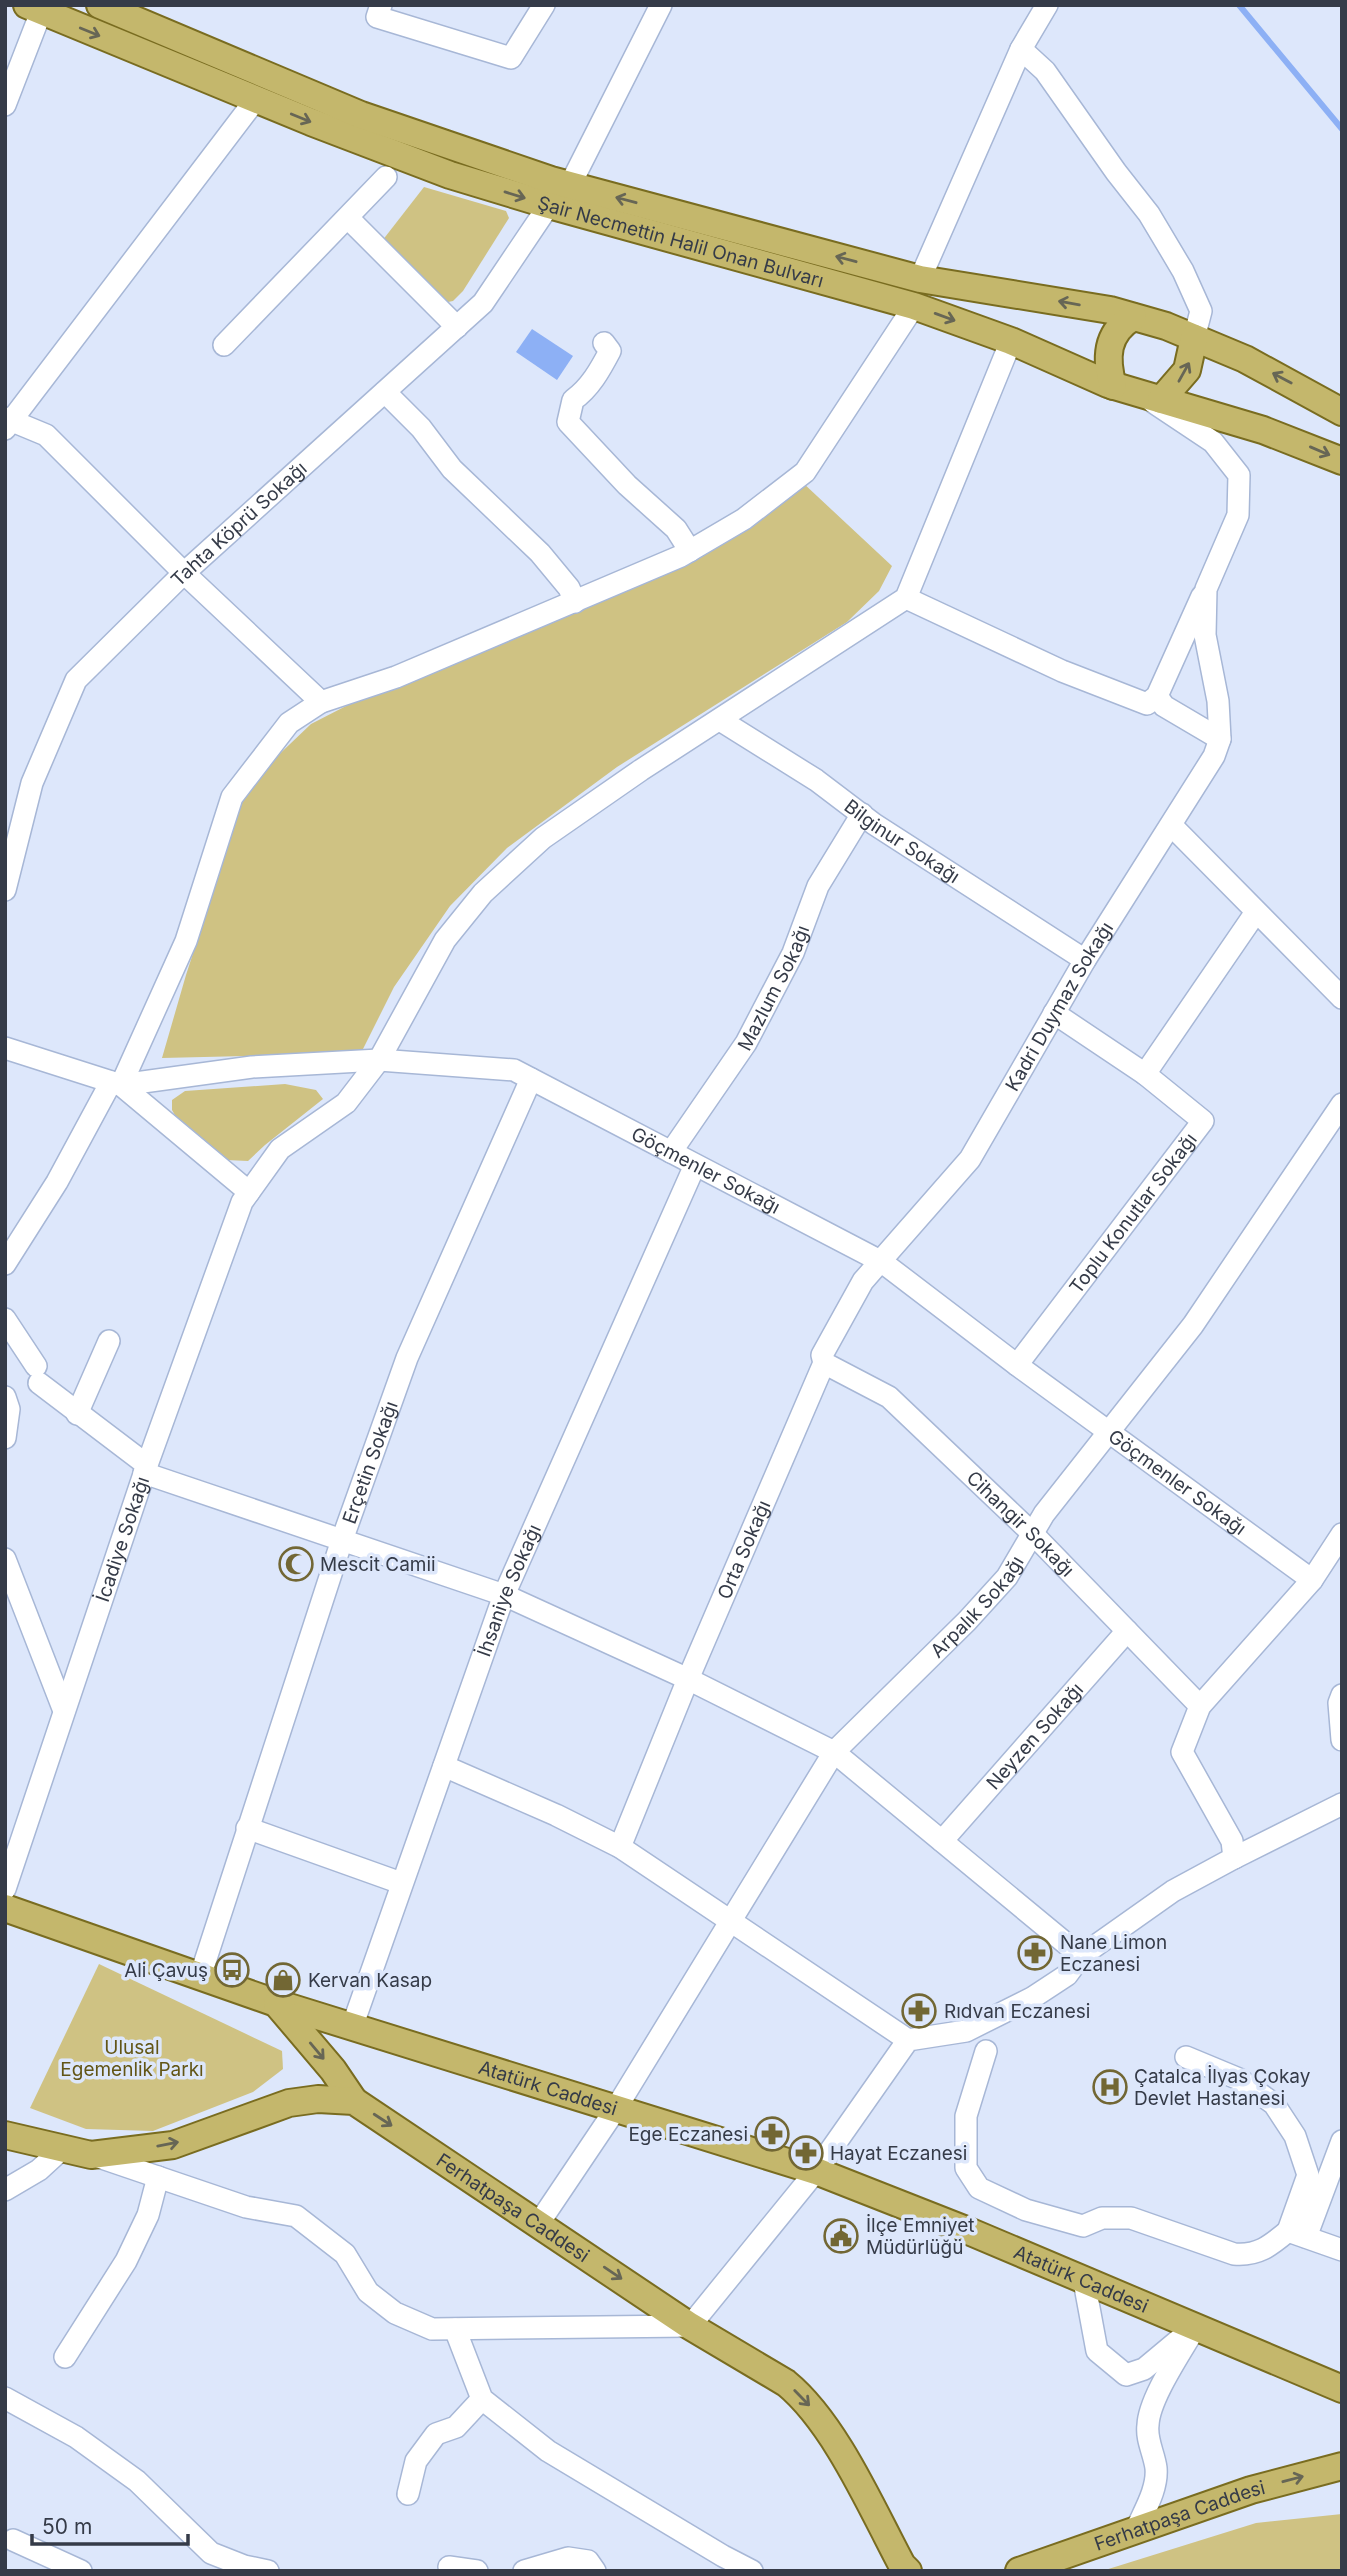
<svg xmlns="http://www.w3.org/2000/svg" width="1347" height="2576" font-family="Inter,sans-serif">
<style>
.green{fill:#cfc283}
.water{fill:#8db0f5}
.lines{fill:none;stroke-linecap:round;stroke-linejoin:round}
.stream{stroke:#8db0f5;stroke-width:6}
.minor-casing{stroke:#a7b7d6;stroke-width:24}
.major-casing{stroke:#796c20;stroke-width:30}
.minor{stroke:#fff;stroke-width:21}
.major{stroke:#c4b76c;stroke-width:26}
.oneway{stroke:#676655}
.labels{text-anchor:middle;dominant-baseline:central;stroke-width:7;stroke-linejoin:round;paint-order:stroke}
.street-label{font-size:19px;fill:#353b48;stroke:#dde7fb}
.poi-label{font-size:19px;fill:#353b48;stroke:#dde7fb;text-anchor:start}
.park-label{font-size:19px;fill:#625516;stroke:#dde7fb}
</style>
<rect width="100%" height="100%" fill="#dde7fb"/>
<g class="green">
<polygon points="424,187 506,211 509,218 463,291 453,301 443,303 382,241"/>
<polygon points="802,482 892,566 879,591 847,622 617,767 507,848 450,906 394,987 361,1053 162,1058 186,975 248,784 311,724 346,706 533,625"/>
<polygon points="285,1084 316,1090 323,1099 265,1145 248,1161 226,1160 180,1124 172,1110 172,1100 185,1091"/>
<polygon points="99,1964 282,2051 283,2069 253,2092 153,2131 86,2129 30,2108"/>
<polygon points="1342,2514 1342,2571 1102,2571 1256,2523"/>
</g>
<polygon class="water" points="532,329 573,356 557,380 516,352"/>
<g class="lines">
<polyline class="stream" points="1239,5 1342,129"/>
<defs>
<g id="minor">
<polyline points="381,5 377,17 511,58 544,5"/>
<polyline points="1021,49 1045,71 1116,172 1149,214 1183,271 1201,311 1194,338"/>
<polyline points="5,105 41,12"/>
<polyline points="570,185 661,5"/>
<polyline points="348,218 457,327"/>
<polyline points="920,279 1021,49 1047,5"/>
<path d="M604,343L610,351C600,370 590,388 573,400L568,422L627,485L676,529L690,551"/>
<polyline points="224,345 386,177"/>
<polyline points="385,392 421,428 452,469 540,553 569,588 575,602"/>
<polyline points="5,418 46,435 184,573 321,702"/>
<polyline points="5,429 256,99"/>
<polyline points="906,598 1062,671 1147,704 1157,696 1202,596"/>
<polyline points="1157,696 1164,706 1220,739"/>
<path id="s1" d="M720,720L816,780L874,824L1085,960"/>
<polyline points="1171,825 1342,998"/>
<path id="s2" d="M5,890L32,783L76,680L184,573L483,303L549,205"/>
<path id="s3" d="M5,1048L121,1085L252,1067L379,1060L514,1070L882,1262L1017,1365L1312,1580"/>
<polyline points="1145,1074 1256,912"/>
<polyline points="121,1085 186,941 232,797 289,723 321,702 396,677 681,556 744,519 805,472 914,306"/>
<polyline points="121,1085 249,1192"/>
<path id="s4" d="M671,1152L746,1043L793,953L818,886L862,814"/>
<polyline points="5,1264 57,1182 111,1082"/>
<polyline points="5,1319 36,1366"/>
<path id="s5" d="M824,1363L889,1397L1032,1533L1200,1706"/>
<path id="s6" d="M1017,1365L1203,1121L1145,1074L1054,1013"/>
<polyline points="39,1383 147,1465"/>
<polyline points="5,1397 9,1409 5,1438"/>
<polyline points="77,1414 109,1341"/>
<polyline points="144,1473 504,1595 688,1679 834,1752 1081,1956"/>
<polyline points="5,1559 64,1711"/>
<polyline points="1342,1695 1339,1703 1342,1740"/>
<polyline points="444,1766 556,1815 620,1847 908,2040"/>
<polyline points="247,1828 401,1883"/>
<path id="s7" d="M942,1841L1127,1631"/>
<path id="s8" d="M620,1847L688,1679L824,1363L822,1355L863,1281L970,1159L1085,960L1214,756L1220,739L1218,701L1205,635L1206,589L1238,515L1239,475L1213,442L1153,402"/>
<polyline points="1234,1858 1342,1804"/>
<path id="s9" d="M5,1889L147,1465L242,1202L280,1149L346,1103L379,1060L445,940L483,893L543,838L641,770L906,598L1011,341"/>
<path id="s10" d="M200,1977L342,1540L407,1358L531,1079"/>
<path id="s11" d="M352,2027L504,1595L695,1165"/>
<path d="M986,2051L966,2116V2168L979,2188L1026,2210L1083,2226L1102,2218H1131L1234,2254C1258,2256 1270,2246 1288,2231"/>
<polyline points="1186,2057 1239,2079 1274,2104 1295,2136 1308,2175 1288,2231 1342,2250"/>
<polyline points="93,2155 246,2207 296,2216 345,2254 368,2292 395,2313 432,2329 690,2326 816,2171 908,2040 966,2031 1032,1998 1067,1975 1081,1956 1173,1891 1234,1858 1232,1841 1182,1752 1200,1706 1312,1580 1342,1534"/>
<polyline points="5,2190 39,2170 63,2148"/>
<path id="s12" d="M539,2223L615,2110L834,1752L967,1621L1007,1577L1044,1514L1193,1325L1342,1104"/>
<polyline points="1306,2237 1342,2141"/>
<polyline points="1084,2281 1097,2351 1126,2375 1144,2369 1186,2334"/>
<polyline points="455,2329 482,2399 548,2451 723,2556 752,2571"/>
<polyline points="65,2357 126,2261 148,2215 158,2177"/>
<polyline points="5,2398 76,2437 137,2481 211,2553 244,2566 268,2571"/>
<polyline points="408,2494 416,2461 436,2434 456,2427 482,2399"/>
<path d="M1136,2530C1144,2511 1158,2489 1156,2468C1154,2453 1146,2440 1148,2425C1149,2398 1182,2351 1196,2326"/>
<polyline points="13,2540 81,2571"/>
<polyline points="449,2567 477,2571"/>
<polyline points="524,2571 568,2558 588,2561 595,2571"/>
</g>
<g id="major">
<path id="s13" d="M27,5L311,122L450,175L549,205L914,306L1011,341L1108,384L1263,430L1342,461"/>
<polyline points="100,5 361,115 551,180 920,279 1110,310 1166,326 1245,359 1342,412"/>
<path d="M1113,386C1105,358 1106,333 1133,317"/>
<polyline points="1161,400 1187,370 1194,338"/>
<path id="s14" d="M5,1908L276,2003L816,2171L966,2230L1342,2389"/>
<polyline points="277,2004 333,2070 354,2101"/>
<path id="s15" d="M5,2135L91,2155L173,2145L289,2103L318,2099L354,2101L690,2326L786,2383C835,2423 872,2509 902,2565L908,2571"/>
<path id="s16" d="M1019,2571L1251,2490L1342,2466"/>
</g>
</defs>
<use href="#minor" class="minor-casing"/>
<use href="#major" class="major-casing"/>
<use href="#minor" class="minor"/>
<use href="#major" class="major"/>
</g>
<defs><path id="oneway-shaft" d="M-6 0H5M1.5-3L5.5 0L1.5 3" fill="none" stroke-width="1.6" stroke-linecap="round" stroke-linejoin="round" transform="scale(1.75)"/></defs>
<g class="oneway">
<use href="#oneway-shaft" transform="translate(90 32) rotate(22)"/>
<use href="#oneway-shaft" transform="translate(301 118) rotate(22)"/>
<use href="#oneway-shaft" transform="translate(515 195) rotate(17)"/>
<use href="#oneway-shaft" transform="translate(626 200) rotate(-165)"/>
<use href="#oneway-shaft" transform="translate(846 259) rotate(-165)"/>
<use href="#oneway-shaft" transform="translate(1069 303) rotate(-170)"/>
<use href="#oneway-shaft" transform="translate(945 317) rotate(20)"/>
<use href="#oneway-shaft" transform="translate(1184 372) rotate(-61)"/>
<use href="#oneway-shaft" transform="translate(1282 378) rotate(-152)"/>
<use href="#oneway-shaft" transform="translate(1320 451) rotate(23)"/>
<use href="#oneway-shaft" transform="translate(317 2051) rotate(50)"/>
<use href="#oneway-shaft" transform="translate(383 2120) rotate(33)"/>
<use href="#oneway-shaft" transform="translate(168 2144) rotate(-11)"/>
<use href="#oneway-shaft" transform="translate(613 2273) rotate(34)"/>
<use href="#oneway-shaft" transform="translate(802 2398) rotate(46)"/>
<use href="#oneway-shaft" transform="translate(1293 2479) rotate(-15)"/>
</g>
<defs>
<symbol id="mosque-ring" viewBox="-11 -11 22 22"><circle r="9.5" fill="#dde7fb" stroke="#726734" stroke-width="1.5"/><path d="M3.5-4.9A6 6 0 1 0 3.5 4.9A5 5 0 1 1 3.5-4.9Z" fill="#726734"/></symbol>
<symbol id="pharmacy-ring" viewBox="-11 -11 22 22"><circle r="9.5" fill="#dde7fb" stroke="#726734" stroke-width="1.5"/><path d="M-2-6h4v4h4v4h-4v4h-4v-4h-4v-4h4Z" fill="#726734"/></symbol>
<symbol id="bus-ring" viewBox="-11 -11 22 22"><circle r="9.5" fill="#dde7fb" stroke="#726734" stroke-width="1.5"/><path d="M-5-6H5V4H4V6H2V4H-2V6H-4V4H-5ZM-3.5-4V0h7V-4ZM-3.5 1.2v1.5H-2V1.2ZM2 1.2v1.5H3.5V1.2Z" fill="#726734"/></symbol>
<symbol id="shop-ring" viewBox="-11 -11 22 22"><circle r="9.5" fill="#dde7fb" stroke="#726734" stroke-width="1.5"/><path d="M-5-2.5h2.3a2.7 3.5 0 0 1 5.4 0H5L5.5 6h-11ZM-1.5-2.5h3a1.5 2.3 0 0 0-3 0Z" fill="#726734"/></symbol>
<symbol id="hospital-ring" viewBox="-11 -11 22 22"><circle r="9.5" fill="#dde7fb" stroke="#726734" stroke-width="1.5"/><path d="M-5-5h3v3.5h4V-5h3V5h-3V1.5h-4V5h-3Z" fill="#726734"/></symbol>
<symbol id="civic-ring" viewBox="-11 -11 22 22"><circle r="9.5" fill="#dde7fb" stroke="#726734" stroke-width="1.5"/><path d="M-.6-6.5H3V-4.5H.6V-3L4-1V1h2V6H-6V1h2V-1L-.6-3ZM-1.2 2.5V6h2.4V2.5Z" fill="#726734"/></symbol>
</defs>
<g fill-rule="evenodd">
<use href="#mosque-ring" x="277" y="1545" width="38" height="38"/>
<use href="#pharmacy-ring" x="1016" y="1934" width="38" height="38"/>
<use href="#bus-ring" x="213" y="1951" width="38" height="38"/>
<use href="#shop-ring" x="264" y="1961" width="38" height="38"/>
<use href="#pharmacy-ring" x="900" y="1992" width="38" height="38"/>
<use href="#hospital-ring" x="1091" y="2068" width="38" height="38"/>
<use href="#pharmacy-ring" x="753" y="2115" width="38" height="38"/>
<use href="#pharmacy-ring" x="787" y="2134" width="38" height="38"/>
<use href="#civic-ring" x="822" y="2217" width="38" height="38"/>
</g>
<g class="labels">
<g class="street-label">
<text stroke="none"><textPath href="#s13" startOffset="696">Şair Necmettin Halil Onan Bulvarı</textPath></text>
<text stroke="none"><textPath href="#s2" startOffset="448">Tahta Köprü Sokağı</textPath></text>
<text stroke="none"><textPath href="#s1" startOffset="219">Bilginur Sokağı</textPath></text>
<text stroke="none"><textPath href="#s4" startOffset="194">Mazlum Sokağı</textPath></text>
<text stroke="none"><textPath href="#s8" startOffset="957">Kadri Duymaz Sokağı</textPath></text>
<text stroke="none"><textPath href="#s3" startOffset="733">Göçmenler Sokağı</textPath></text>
<text stroke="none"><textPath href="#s6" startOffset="191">Toplu Konutlar Sokağı</textPath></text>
<text stroke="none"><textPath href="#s10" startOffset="542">Erçetin Sokağı</textPath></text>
<text stroke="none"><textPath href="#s3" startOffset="1300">Göçmenler Sokağı</textPath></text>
<text stroke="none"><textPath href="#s5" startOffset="256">Cihangir Sokağı</textPath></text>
<text stroke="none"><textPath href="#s9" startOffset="369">İcadiye Sokağı</textPath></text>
<text stroke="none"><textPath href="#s8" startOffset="322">Orta Sokağı</textPath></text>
<text stroke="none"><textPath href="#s11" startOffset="464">İhsaniye Sokağı</textPath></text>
<text stroke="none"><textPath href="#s12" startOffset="760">Arpalık Sokağı</textPath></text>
<text stroke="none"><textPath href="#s7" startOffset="140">Neyzen Sokağı</textPath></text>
<text stroke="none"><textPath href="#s14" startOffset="572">Atatürk Caddesi</textPath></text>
<text stroke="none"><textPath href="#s15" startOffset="551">Ferhatpaşa Caddesi</textPath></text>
<text stroke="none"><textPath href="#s14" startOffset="1139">Atatürk Caddesi</textPath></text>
<text stroke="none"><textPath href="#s16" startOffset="170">Ferhatpaşa Caddesi</textPath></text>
</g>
<g class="poi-label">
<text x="320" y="1564">Mescit Camii</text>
<text x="1060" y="1942">Nane Limon<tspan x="1060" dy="22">Eczanesi</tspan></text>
<text x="208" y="1970" text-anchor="end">Ali Çavuş</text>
<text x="308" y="1980">Kervan Kasap</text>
<text x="944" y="2011">Rıdvan Eczanesi</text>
<text x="1134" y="2076">Çatalca İlyas Çokay<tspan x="1134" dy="22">Devlet Hastanesi</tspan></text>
<text x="748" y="2134" text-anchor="end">Ege Eczanesi</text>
<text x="830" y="2153">Hayat Eczanesi</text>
<text x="866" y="2225">İlçe Emniyet<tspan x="866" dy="22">Müdürlüğü</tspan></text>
</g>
<g class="park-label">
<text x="132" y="2047">Ulusal<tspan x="132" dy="22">Egemenlik Parkı</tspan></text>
</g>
</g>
<rect width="1347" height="2576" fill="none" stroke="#353b48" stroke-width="14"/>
<path d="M32 2534v10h156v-10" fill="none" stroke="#353b48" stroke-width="3.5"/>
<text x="42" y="2534" font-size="21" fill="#353b48" stroke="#dde7fb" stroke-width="5" paint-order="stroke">50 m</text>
</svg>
